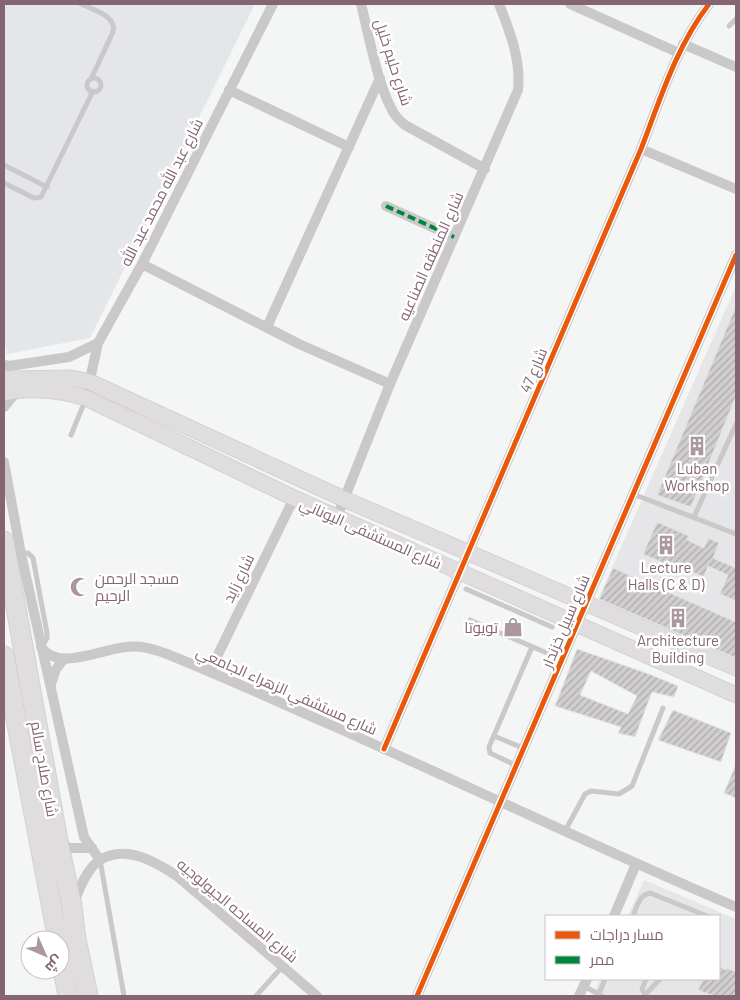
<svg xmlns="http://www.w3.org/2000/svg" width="740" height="1000" font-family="Barlow,Cairo,sans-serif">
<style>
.built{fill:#e6e5e7}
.green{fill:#e4e6e9}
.building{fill:url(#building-hatch);stroke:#e4e4e4;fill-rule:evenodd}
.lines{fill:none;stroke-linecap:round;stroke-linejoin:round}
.secondary-casing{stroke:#d4d2d3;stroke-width:17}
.highway-casing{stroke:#d2d1d1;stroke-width:21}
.lane{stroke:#cac8c9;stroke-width:5}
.street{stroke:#cac8c9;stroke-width:10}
.secondary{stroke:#dfddde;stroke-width:15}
.highway{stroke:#dfddde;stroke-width:19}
.quiet{stroke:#00873e;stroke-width:4;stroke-dasharray:8 4;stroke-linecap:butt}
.cycleway-casing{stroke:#fff;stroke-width:8}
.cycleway{stroke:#e8590c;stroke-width:5}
.labels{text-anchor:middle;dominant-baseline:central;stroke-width:5;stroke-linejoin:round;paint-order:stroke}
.street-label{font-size:15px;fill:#856573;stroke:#fff}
.poi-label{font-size:15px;fill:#856573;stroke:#fff}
</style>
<defs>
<pattern id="building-hatch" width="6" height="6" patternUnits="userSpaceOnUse" patternTransform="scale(1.25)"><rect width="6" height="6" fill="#d1ced0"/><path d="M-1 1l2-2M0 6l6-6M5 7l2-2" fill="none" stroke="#afabad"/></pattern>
</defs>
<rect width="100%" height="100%" fill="#f4f5f5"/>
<g class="built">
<polygon points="736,286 736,656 599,597"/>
<polygon points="644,880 736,919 736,996 592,996 600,979 719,979 719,916 628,916"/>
</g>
<g class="green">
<polygon points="4,4 255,4 90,338 7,354 4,335"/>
<polygon points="736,473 736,519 720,512"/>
</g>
<g class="building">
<polygon points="736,306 736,396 691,507 657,495"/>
<polygon points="657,522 689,536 687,540 704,548 708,538 719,543 713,558 736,568 736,601 720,594 728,575 708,566 704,577 676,565 675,568 643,554"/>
<polygon points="613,568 736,622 736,658 599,599"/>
<path d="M577,649L649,674L678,686L674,697L652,692L635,737L618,733L621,727L555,706ZM591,671L637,696L628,714L580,695Z"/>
<polygon points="673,710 731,733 721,762 658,740"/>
<polygon points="736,764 736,798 724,793"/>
<polygon points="719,966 726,970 727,968 736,972 736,996 714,996 698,990 703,979 719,979"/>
</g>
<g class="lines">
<defs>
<g id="secondary">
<polyline points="4,379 71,378 90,382 344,499 736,668"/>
<path d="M4,393C29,387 61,390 86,398L294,498L736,695"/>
</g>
<g id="highway">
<polyline points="4,541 58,841 72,906 76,939 88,996"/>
<polyline points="4,656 58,940"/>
<polyline points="60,953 68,996"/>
</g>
</defs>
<use href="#secondary" class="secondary-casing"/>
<use href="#highway" class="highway-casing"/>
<g class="lane">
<path d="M81,4C94,10 117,16 113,32L91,79"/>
<polyline points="729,26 736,19"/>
<circle cx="94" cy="85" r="7"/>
<polyline points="4,165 47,187"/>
<polyline points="4,183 34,198 41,197 93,91"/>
<polyline points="71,435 85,401"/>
<polyline points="633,494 736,534"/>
<polyline points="694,517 736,424"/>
<polyline points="21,554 28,553 33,558 47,633 47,638 43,645"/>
<polyline points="466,589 552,627"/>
<polyline points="470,620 561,659"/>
<polyline points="494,736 523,748"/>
<polyline points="515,765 490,753 489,747 532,647"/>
<polyline points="565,831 585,794 591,791 619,794 632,786 663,708"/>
<polyline points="100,860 124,996"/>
<path d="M633,916C637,907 639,895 650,893L707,916"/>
<polyline points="584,986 602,996"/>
<polyline points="599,994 605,979"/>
<polyline points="645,995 642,989 646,979"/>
<polyline points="256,996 282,967"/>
<polyline points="644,996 660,979"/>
</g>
<g class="street">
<path d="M361,4C369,36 377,82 392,110C395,116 400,121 405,125L485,169"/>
<polyline points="570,4 679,53"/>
<polyline points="683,44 736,67"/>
<polyline points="229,90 349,147"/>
<polyline points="641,149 736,189"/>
<polyline points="386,206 454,237"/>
<polyline points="142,264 299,344 390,384"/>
<polyline points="267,327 380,78"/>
<polyline points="4,365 9,366 69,357 98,343"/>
<polyline points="86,398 98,343 142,264 273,4"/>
<polyline points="4,407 17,391"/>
<polyline points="4,462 21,554 84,837 100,860"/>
<path d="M337,517L390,384L518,90C521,59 510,32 499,4"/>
<path d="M41,647C58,672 101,649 126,647C141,645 153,649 167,654C222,676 276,701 331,725C466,785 600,849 736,907"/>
<polyline points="210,671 294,498"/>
<polyline points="51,684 56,669 64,659"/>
<path d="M384,749L641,149C660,100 676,47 709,4"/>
<polyline points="58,841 69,848 92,848"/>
<path d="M74,903C79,889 87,868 100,860C126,844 156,862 177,876L317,996"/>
<polyline points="614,916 636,864"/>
<polyline points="417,996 736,255"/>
<polyline points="579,996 587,979"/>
</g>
<use href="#secondary" class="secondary"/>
<use href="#highway" class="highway"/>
<polyline class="quiet" points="386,206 454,237"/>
<defs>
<g id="cycleway">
<path d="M384,749L641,149C660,100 676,47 709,4"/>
<polyline points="417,996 736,255"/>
</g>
</defs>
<use href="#cycleway" class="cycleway-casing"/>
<use href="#cycleway" class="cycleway"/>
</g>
<defs>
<symbol id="building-bare" viewBox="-9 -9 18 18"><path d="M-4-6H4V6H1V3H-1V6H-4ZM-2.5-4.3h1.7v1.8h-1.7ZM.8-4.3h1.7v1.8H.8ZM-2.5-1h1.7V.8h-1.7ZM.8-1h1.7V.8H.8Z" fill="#ac97a0" stroke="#fff" stroke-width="2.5" paint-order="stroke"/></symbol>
<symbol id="mosque-bare" viewBox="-9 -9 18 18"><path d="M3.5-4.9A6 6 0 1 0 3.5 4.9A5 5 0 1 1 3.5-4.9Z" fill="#ac97a0" stroke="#fff" stroke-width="2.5" paint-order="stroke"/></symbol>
<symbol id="shop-bare" viewBox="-9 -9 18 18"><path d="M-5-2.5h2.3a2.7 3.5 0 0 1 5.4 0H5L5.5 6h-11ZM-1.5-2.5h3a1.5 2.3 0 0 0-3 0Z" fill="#ac97a0" stroke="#fff" stroke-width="2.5" paint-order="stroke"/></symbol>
</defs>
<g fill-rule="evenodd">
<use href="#building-bare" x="683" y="432" width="28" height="28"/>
<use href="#building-bare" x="652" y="531" width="28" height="28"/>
<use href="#mosque-bare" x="66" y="573" width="28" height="28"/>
<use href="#building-bare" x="664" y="604" width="28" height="28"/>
<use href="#shop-bare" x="499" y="613" width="28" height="28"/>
</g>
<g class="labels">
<g class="street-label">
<text transform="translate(394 62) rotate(72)">شارع حليم خليل</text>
<text transform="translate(161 192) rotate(-63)">شارع عبد الله محمد عبد الله</text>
<text transform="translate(430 256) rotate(-66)">شارع المنطقه الصناعيه</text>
<text transform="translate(533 370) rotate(-67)">شارع 47</text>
<text transform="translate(371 533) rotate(24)">شارع المستشفى اليوناني</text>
<text transform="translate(238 578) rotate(-64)">شارع زايد</text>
<text transform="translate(565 621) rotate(-67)">شارع سبيل خزندار</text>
<text transform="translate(287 690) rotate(24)">شارع مستشفي الزهراء الجامعي</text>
<text transform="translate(45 769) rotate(80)">شارع صلاح سالم</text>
<text transform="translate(238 910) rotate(40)">شارع المساحه الجيولوجيه</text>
</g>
<g class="poi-label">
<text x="697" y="468">Luban<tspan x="697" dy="17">Workshop</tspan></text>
<text x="666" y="567">Lecture<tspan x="666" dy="17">Halls (C &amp; D)</tspan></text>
<text x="95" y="578" text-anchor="start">مسجد الرحمن<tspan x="95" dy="17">الرحيم</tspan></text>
<text x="498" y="627" text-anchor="end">تويوتا</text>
<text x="678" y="640">Architecture<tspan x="678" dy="17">Building</tspan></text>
</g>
</g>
<rect width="740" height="1000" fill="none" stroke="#856573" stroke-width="10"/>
<rect x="545" y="915" width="175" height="65" fill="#ffffff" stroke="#cec1c7"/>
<rect x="555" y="931" width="25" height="8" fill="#e8590c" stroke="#cec1c7"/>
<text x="590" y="940" font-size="15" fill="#856573">مسار دراجات</text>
<rect x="555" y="956" width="25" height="8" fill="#00873e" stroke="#cec1c7"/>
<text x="590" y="965" font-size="15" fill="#856573">ممر</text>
<g transform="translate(45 955) rotate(135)"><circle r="24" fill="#ffffff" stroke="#cec1c7"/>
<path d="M0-4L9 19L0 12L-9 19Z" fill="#ac97a0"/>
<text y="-8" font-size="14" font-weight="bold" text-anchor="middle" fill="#856573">ش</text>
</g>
</svg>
